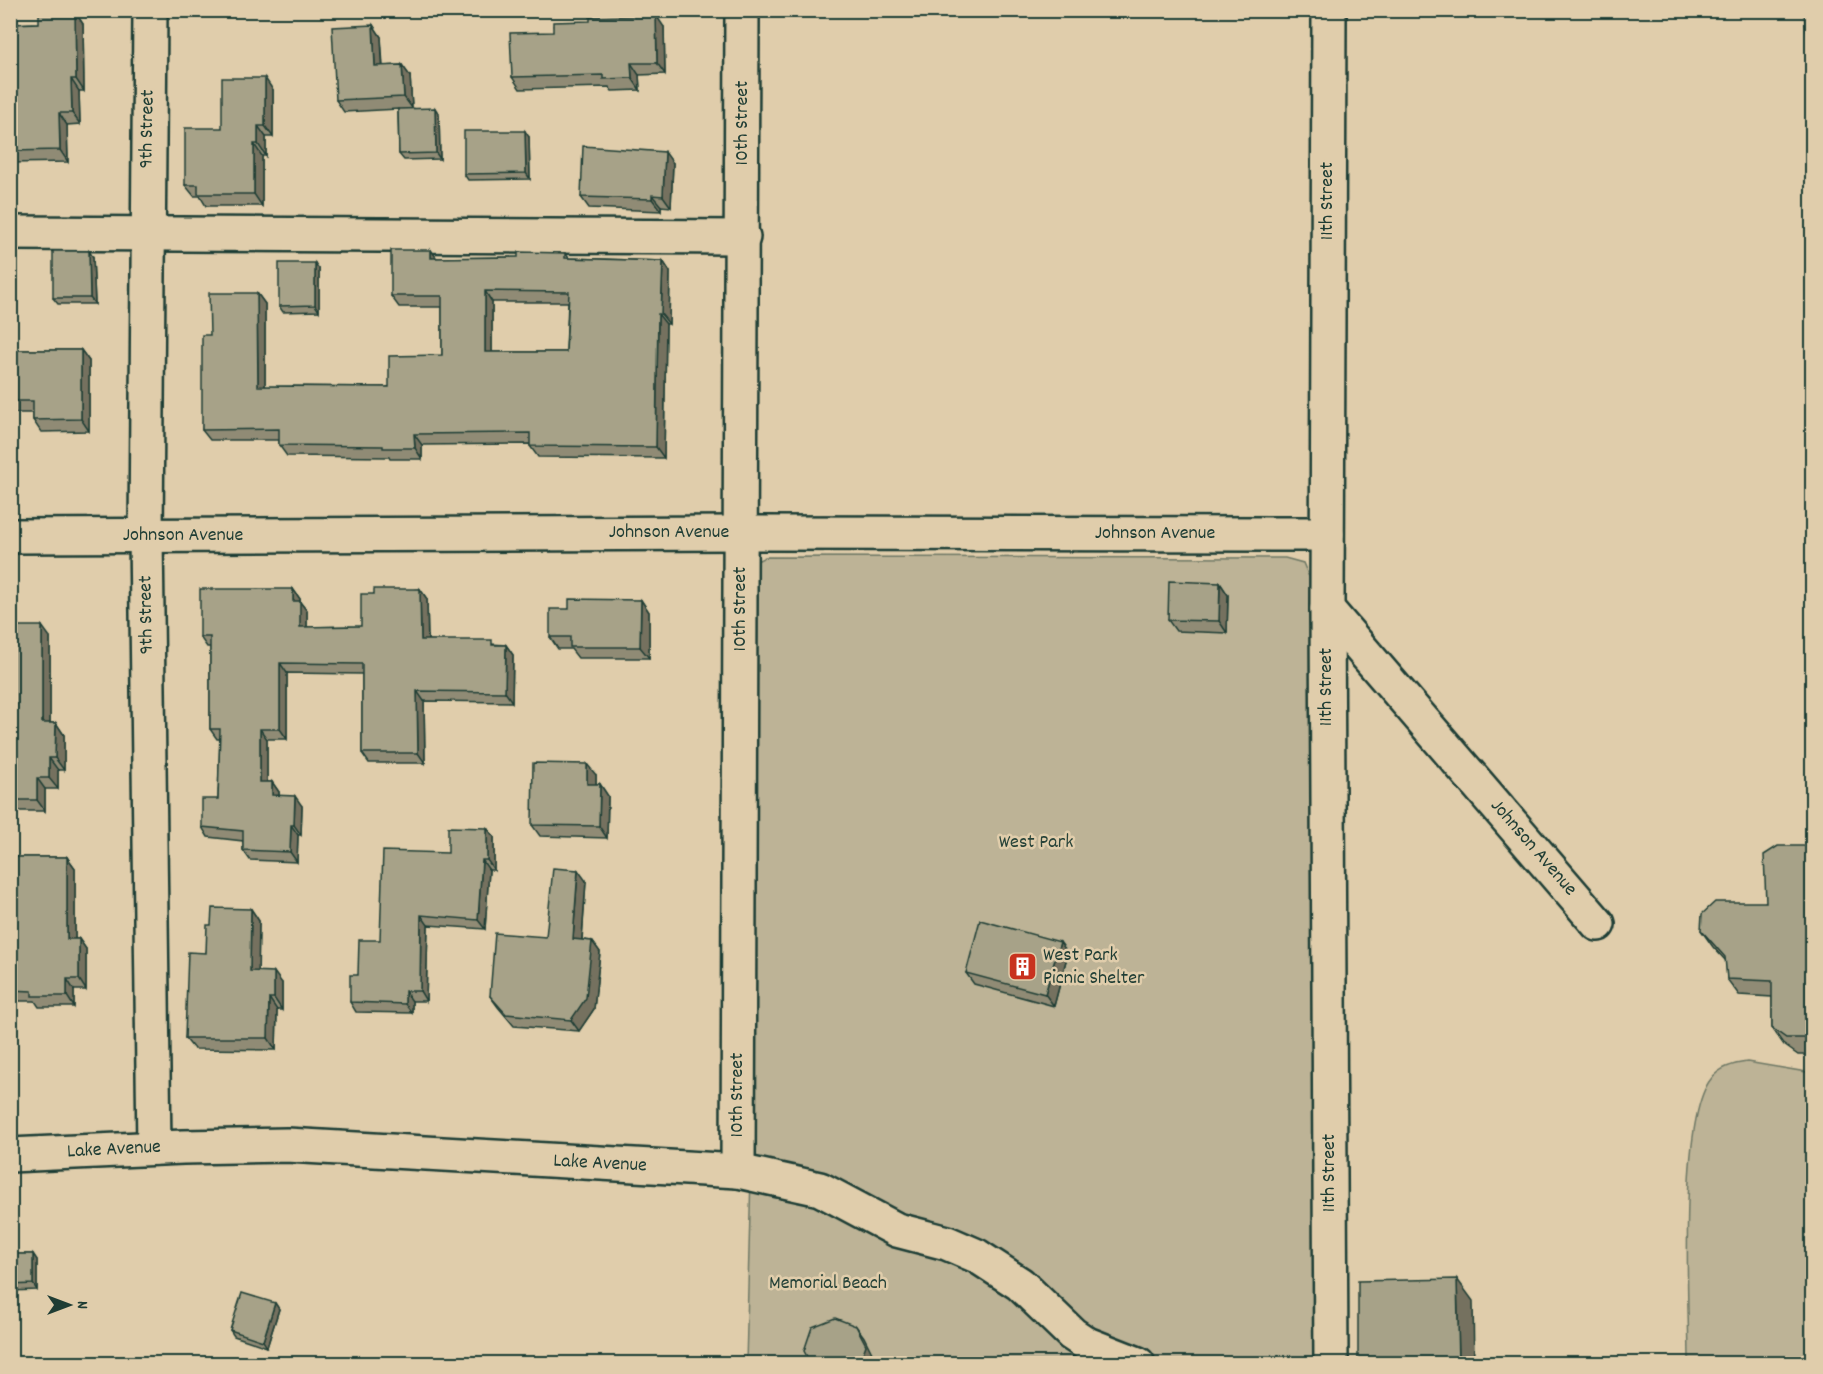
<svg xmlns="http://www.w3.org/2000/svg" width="1823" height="1374" font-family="Dekko,sans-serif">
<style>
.green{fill:#bdb396;stroke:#6e7865;stroke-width:1.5}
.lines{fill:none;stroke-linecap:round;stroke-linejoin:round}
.stream{stroke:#626f5d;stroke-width:10}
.minor-casing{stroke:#1f3d34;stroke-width:38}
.minor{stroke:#e0cdab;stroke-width:33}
.wall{fill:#908b75;stroke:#1f3d34;stroke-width:1.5;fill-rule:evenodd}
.shaded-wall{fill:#75715f;stroke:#1f3d34;stroke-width:1.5}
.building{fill:#a7a288;stroke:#1f3d34;stroke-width:1.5;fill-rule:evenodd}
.labels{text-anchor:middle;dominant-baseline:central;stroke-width:5;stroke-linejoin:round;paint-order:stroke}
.street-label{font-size:20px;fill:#1f3d34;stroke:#e0cdab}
.park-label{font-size:20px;fill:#274339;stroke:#e0cdab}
.poi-label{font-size:20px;fill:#1f3d34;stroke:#e0cdab;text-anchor:start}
</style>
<rect width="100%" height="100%" fill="#e0cdab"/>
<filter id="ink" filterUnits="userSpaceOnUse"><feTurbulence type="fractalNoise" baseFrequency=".0167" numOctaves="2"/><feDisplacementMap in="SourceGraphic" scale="12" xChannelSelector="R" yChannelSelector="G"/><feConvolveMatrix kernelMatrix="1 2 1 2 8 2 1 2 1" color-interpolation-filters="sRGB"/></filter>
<g filter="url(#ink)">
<g class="green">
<polygon points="765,557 1285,558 1303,563 1309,577 1321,709 1318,1363 746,1364 751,1175 755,562"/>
<path d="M1747,1062L1812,1073V1363H1689C1689,1305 1678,1120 1711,1079C1720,1067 1733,1064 1747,1062Z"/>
</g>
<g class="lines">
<polyline class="stream" points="1808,14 1812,39"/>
<defs>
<g id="minor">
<polyline points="150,10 146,536 154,1148"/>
<polyline points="1329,10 1327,609 1331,1364"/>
<polyline points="10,233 743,237"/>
<polyline points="10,536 741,533 1327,534"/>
<polyline points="1327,609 1598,924"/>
<polyline points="10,1155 183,1147 287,1145 738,1171 820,1189 897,1230 947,1243 977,1256 1020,1284 1072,1334 1087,1344 1138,1364"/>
<polyline points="738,1171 742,10"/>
</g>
</defs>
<use href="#minor" class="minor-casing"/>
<use href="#minor" class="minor"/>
</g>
<g class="wall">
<polygon points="75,12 83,24 84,91 79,91 80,124 67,125 68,162 10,163 10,24 39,23"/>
<polygon points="373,25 381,37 383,66 402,65 410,76 412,108 439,114 440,159 404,160 399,154 398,109 344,112 336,100"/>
<polygon points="664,27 665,74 639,75 640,90 612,91 609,87 520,89 512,77"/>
<polygon points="273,90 273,137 266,137 266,156 262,156 262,206 206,206 200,196 194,196 185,185 222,128"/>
<polygon points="529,137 530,179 468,180 464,174"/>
<polygon points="673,163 671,207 661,206 661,211 589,208 581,197"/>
<path d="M431,250L436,258L518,257L565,253L569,258L663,261L670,272L669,324H666L664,458L538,457L530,446V444L422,445V459H390L389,457L287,456L279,445V440H210L202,430L210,335L257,293L265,304V386L389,387L442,355V307H399L391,296ZM492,302H568L566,352H492Z"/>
<polygon points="93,257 95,304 58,304 53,298"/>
<polygon points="319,269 319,311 283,312 279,306"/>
<polygon points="10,350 81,350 89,361 89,431 41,432 33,420 33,413 10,413"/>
<polygon points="1220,583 1228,595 1227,633 1176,631 1168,620"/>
<polygon points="293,589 300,599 300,602 307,611 307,627 361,626 374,594 420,589 427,599 428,640 506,645 513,655 512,702 424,701 425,763 369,763 362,753 362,674 287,673 287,739 267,739 267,782 272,782 279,792 279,796 302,806 301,835 298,835 297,862 250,860 243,850 243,841 208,837 202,827 218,799 220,739 217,739 210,729 210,647 207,647 200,637"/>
<polygon points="641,600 649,612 649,658 578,658 571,649 558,649 550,637 569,609"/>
<polygon points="10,626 50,637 50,723 56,723 64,735 64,770 58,770 58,789 45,789 45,811 17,811 10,802"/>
<polygon points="596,775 596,784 600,784 608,796 607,838 540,836 532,825"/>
<polygon points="487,828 494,837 494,870 489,870 485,929 428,925 426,1001 412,1001 412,1013 356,1012 350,1002 358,975 448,853"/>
<polygon points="1812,846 1812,1055 1798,1055 1784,1045 1772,1028 1772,997 1739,995 1727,979 1726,961 1713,947 1701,930 1766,902"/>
<polygon points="11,857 67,857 75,868 75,939 79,939 86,949 86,990 74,990 74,1007 39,1007 35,1001 10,1001"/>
<polygon points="586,881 582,940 592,941 600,952 594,1009 579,1031 514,1026 498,1007 490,996 546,937"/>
<polygon points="251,909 259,921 258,971 282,983 282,1010 277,1010 276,1050 194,1049 185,1038 206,953 211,925"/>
<polygon points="1068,953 1054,1006 974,984 966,973"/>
<polygon points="10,1254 33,1254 37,1260 37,1290 10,1291"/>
<polygon points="275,1303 279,1309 267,1347 234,1336 230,1330"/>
</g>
<g class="shaded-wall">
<polygon points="75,12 83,24 84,91 76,79"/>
<polygon points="656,15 664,27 665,74 657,63"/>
<polygon points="373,25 381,37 383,78 375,66"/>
<polygon points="631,63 639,75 640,90 632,78"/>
<polygon points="402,65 410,76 412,108 404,97"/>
<polygon points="265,78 273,90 273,137 265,126"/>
<polygon points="71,79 79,91 80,124 72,113"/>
<polygon points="435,108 439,114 440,159 436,153"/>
<polygon points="59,113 67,125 68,162 60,150"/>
<polygon points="258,126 266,137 266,156 258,144"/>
<polygon points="525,131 529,137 530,179 526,173"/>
<polygon points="254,144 262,156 262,206 254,194"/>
<polygon points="665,152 673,163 671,207 663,196"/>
<polygon points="652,195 661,206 661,211 652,199"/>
<polygon points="431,250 438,260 431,258"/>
<polygon points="89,251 93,257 95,304 90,298"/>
<polygon points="663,261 670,272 669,324 661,314"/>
<polygon points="315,263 319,269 319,311 315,305"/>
<polygon points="485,291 492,302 492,363 485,352"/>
<polygon points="257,293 265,304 265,397 258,386"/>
<polygon points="658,314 666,324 664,458 656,447"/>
<polygon points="81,350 89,361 89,431 81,419"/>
<polygon points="414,434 422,445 422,459 415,448"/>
<polygon points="1220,583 1228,595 1227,633 1219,621"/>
<polygon points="293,589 300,599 300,602 307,611 307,637 300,627 293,601"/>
<polygon points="420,589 427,599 428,650 421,640"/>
<polygon points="641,600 649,612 649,658 640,647"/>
<polygon points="42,626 50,637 50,735 42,723"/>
<polygon points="506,645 513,655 512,702 505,692"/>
<polygon points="280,663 287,673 287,739 280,729"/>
<polygon points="417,691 424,701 425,763 418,753"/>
<polygon points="56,723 64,735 64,770 55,758"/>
<polygon points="260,729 267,739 267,792 260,782"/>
<polygon points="49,758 58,770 58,789 49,778"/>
<polygon points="587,764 596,775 596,795 587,784"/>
<polygon points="37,778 45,789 45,811 37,800"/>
<polygon points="272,782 279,792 279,805 272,795"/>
<polygon points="600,784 608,796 607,838 599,826"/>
<polygon points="295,796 302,806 301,835 294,825"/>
<polygon points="291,825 298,835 297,862 290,852"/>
<polygon points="487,828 494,837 494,870 487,860"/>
<polygon points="67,857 75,868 75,949 67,939"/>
<polygon points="482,860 489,870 485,929 478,920"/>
<polygon points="578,870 586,881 581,951 573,939"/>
<polygon points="251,909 259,921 258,982 250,971"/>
<polygon points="421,915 428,925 426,1001 420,991"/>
<polygon points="79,939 86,949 86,990 79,979"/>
<polygon points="592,941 600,952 594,1009 579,1031 571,1020"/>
<polygon points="1060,942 1068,953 1054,1006 1045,994"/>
<polygon points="274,972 282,983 282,1010 274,998"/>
<polygon points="67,979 74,990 74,1007 67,996"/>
<polygon points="405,991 412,1001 412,1013 405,1004"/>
<polygon points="269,998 277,1010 276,1050 268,1038"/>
<polygon points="33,1254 37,1260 37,1290 33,1284"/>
<polygon points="1457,1279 1473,1301 1474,1364 1459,1364"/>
<polygon points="275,1303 279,1309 267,1347 263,1341"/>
<polygon points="856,1326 864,1337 874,1357 872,1364 859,1364"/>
</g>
<g class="building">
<polygon points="75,12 76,79 71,79 72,113 59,113 60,150 10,151 10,24 39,23 39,13"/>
<polygon points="656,15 657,63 631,63 632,78 603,79 603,75 512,77 510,33 553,32 553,22 590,21 590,17"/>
<polygon points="373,25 375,66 402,65 404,97 336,100 332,27"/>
<polygon points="222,78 265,78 265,126 258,126 258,144 254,144 254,194 198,194 198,185 185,185 185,128 222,128"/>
<polygon points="435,108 436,153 399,154 398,109"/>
<polygon points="464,131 525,131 526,173 464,174"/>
<polygon points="583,146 665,152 663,196 652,195 652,199 581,197"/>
<path d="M391,250H431V258L518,257V252L565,253V258L663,261L661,314H658L656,447L530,446V433L414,434L415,448H383V446L279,445V429L202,430V335H210L209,293H257L258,386L389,387V356L442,355V296H391ZM485,291L569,292L566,352H485Z"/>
<polygon points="53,251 89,251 90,298 53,298"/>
<polygon points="279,263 315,263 315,305 279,306"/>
<polygon points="10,350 81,350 81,419 33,420 33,401 10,401"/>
<polygon points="1169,581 1220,583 1219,621 1168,620"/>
<polygon points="200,589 293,589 293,601 300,601 300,627 361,626 361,594 374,594 374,589 420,589 421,640 492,640 492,645 506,645 505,692 417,691 418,753 362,753 362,664 280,663 280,729 260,729 260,782 272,782 272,795 295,796 294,825 291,825 290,852 243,850 243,831 202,827 202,799 218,799 220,729 210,729 210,637 200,637"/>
<polygon points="569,599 641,600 640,647 570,647 570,637 550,637 550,609 569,609"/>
<polygon points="10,626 42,626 42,723 56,723 55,758 49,758 49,778 37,778 37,800 10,800"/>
<polygon points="533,763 587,764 587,784 600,784 599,826 532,825"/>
<polygon points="448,827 487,828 487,860 482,860 478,920 421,915 420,991 405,991 405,1004 350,1002 350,975 358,975 359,940 380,940 383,851 448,853"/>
<polygon points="1778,846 1812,846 1812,1038 1786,1038 1772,1028 1772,981 1727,979 1725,957 1701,930 1702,914 1715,902 1766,902 1764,855"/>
<polygon points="11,857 67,857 67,939 79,939 79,979 67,979 67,996 32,996 32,991 10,990"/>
<polygon points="553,868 578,870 573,939 592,941 586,998 571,1020 506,1014 490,996 495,933 546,937"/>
<polygon points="212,908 251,909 250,971 274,972 274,998 269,998 268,1038 185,1038 188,952 206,953 207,925 211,925"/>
<polygon points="980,920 1060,942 1045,994 966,973"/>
<polygon points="10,1254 33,1254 33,1284 10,1285"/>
<polygon points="1457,1279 1459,1364 1358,1364 1358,1281"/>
<polygon points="242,1293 275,1303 263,1341 230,1330"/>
<polygon points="835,1318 856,1326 866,1345 859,1364 811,1364 804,1351 812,1327"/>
</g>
</g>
<defs>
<symbol id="building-square" viewBox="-11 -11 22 22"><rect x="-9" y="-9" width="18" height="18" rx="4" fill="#c8321e" stroke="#e0cdab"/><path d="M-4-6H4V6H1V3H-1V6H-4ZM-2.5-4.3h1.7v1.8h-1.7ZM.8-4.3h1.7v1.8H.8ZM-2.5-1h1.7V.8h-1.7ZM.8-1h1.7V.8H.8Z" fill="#fff"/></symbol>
</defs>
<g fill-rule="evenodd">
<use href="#building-square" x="1006" y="950" width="33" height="33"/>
</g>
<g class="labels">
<g class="street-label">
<text transform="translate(743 123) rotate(-90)">10th Street</text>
<text transform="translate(148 129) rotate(-89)">9th Street</text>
<text transform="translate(1328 201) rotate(-90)">11th Street</text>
<text x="669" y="533">Johnson Avenue</text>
<text x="1155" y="534">Johnson Avenue</text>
<text x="183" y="536">Johnson Avenue</text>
<text transform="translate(741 609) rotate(-90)">10th Street</text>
<text transform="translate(147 615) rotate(-91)">9th Street</text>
<text transform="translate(1327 687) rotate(-90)">11th Street</text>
<text transform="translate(1533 848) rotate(49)">Johnson Avenue</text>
<text transform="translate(738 1095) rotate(-90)">10th Street</text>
<text transform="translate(114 1150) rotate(-3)">Lake Avenue</text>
<text transform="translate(600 1164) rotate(3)">Lake Avenue</text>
<text transform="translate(1330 1173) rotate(-90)">11th Street</text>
</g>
<g class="park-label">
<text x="1036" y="843">West Park</text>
<text x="828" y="1284">Memorial Beach</text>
</g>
<g class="poi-label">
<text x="1043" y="956">West Park<tspan x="1043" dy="23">Picnic Shelter</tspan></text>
</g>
</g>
<rect width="1823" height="1374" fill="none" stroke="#e0cdab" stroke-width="36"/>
<rect x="18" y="18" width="1787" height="1338" fill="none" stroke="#1f3d34" stroke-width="2" filter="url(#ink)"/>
<g transform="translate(69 1305) rotate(90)" stroke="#e0cdab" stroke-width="4.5" paint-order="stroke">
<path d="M0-4.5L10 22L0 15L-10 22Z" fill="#1f3d34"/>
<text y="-9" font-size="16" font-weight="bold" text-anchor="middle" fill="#1f3d34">N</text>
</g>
</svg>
